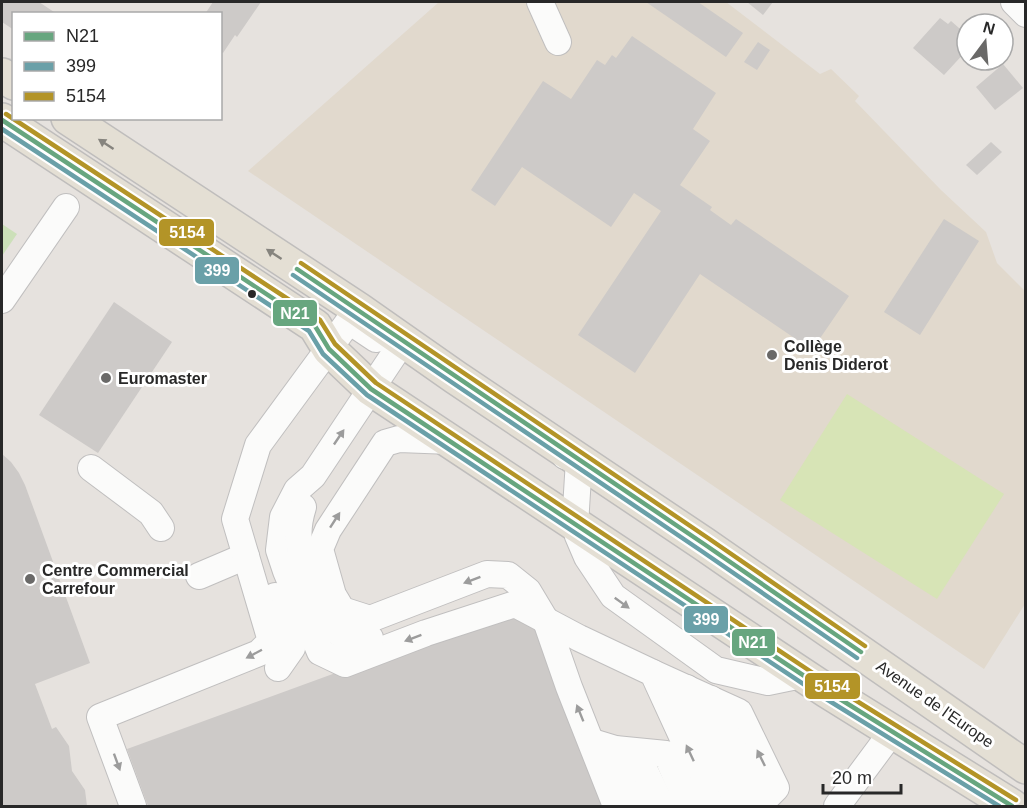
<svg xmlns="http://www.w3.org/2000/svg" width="1027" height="808" font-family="Arial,sans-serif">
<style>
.education{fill:#e1d9cd}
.green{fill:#cce0b9}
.pitch{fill:#d7e4b6}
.building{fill:#cdcac8}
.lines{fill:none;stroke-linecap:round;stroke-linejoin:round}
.minor-casing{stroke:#c0bfbf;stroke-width:28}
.major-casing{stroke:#bfbdbc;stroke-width:36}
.minor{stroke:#fbfbfa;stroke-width:26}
.major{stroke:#e4dfd4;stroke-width:33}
.bus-1-casing{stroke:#fff;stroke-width:9}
.bus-2-casing{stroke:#fff;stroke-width:9}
.bus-3-casing{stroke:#fff;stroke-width:9}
.bus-1{stroke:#67a67f;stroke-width:4.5}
.bus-2{stroke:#6aa0a8;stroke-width:4.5}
.bus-3{stroke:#b39427;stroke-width:4.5}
.oneway{fill:#86847e}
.oneway2{fill:#9c9c9c}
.bus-dot{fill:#282828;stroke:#fff;stroke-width:2}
.poi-dot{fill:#6a6968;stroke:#fff;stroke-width:2}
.labels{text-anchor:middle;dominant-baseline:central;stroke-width:6;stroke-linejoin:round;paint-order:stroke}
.poi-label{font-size:16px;font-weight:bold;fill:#282828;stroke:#fff;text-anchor:start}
.street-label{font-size:16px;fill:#282828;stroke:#fff}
.line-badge{stroke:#fff;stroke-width:2}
.badge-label{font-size:16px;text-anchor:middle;font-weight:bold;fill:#fff}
</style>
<rect width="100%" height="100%" fill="#e6e2de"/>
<polygon class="education" points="439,2 726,2 820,74 831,69 859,96 855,101 941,190 986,232 997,263 1025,291 1025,604 984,669 248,171"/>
<polygon class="green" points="2,224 17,234 2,256"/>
<polygon class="pitch" points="847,394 1004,494 937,599 780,500"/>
<g class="building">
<polygon points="2,2 39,2 57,14 14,14 14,30 2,22"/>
<polygon points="213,2 261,2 237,37 235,35 223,53 220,51 220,14 205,14"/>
<polygon points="646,2 698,2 743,33 726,57"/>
<polygon points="747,2 773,2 763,15"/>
<polygon points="940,18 948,24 951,21 967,35 967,50 944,75 913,48"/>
<polygon points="632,36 716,93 693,129 710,141 680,185 712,207 710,210 731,225 736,219 849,296 812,350 700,274 635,373 578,335 661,211 634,193 611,227 522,167 495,206 471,190 543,81 571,99 597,60 605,65 612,55 616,58"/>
<polygon points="758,42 770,50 757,70 744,62"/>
<polygon points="1003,64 1023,88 995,110 976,87"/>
<polygon points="991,142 1002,152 977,175 966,165"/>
<polygon points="944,219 979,241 920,335 884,312"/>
<polygon points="114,302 172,342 98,453 39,415"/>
<polygon points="2,454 11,462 19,473 25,485 90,663 35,684 52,729 56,727 69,746 72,771 85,790 87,806 2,806"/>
<polygon points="530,602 606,806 148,806 127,749"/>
</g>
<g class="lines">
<defs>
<g id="minor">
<polyline points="540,2 558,42"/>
<polyline points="1014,2 1026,14"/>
<polyline points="2,300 66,207"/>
<polyline points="403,341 313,476 297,490 283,517 279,550 286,571 320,652 345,664 426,633 515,604 579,638 653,673 714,806"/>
<polyline points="451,441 399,439 385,443 328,530 320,549 333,595 342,610 370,619 487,574 508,575 528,591 546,621 569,687 616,806"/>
<polyline points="565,456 579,460 575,525 578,536 587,557 613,596 716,670 768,682 802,675"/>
<polyline points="91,468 151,513 161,528"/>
<path d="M303,507C294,536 300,548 308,576"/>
<polyline points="320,549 308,576 326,625 347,638 370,638"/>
<polyline points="199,576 246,556"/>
<polyline points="275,596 292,648 278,668"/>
<polyline points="653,673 739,712 776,788 758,806"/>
<polyline points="687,688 739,806"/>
<polyline points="711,699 759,805"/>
<polyline points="592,742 615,749 666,754 689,806"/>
<polyline points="615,749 642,806"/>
<polyline points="644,769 662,806"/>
<polyline points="133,806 100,717 259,653 271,641 235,519 258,445 349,321 376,339"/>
<polyline points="837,806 892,732"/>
</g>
<g id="major">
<polyline points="2,75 14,83"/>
<polyline points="68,118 358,309 455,377 704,544 1026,767"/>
<polyline points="2,120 315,326 329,349 371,389 827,691 1012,806"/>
</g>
</defs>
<use href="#minor" class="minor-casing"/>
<use href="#major" class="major-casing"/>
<use href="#minor" class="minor"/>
<use href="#major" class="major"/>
<defs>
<g id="bus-1">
<polyline points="2,120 315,326 329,349 371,389 827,691 1012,806"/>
<polyline points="297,269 704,544 861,652"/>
</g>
<g id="bus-2">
<polyline points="2,129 309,331 323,354 367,395 823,697 999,806"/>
<polyline points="293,275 700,550 857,658"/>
</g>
<g id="bus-3">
<polyline points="6,114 320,320 335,344 376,383 831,685 1016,800"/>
<polyline points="301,263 708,538 865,646"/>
</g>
</defs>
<use href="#bus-1" class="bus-1-casing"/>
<use href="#bus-2" class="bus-2-casing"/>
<use href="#bus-3" class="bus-3-casing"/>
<use href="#bus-1" class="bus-1"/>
<use href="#bus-2" class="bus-2"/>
<use href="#bus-3" class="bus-3"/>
</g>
<defs><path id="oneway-solid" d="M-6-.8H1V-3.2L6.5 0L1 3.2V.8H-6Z" transform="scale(1.5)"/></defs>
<g class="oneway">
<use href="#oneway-solid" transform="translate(106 144) rotate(-147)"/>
<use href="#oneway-solid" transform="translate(274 254) rotate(-147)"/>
</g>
<g class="oneway2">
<use href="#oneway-solid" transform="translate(339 437) rotate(-56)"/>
<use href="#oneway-solid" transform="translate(335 520) rotate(-57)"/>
<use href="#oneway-solid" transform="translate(472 580) rotate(159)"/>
<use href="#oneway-solid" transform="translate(622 603) rotate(36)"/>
<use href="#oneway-solid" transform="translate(413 638) rotate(159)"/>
<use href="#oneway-solid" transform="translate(254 654) rotate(152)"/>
<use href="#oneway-solid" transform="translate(580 713) rotate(-112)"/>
<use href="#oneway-solid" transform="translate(690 753) rotate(-115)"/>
<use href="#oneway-solid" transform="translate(761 758) rotate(-116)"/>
<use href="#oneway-solid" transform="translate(117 762) rotate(70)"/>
</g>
<circle class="bus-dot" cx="252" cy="294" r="5"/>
<g class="poi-dot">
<circle cx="772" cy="355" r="6"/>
<circle cx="106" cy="378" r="6"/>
<circle cx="30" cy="579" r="6"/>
</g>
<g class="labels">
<g class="poi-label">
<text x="784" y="346">Collège<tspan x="784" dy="18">Denis Diderot</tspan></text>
<text x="118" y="378">Euromaster</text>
<text x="42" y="570">Centre Commercial<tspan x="42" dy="18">Carrefour</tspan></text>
</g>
<g class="street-label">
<text transform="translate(935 704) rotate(35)">Avenue de l'Europe</text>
</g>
</g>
<g class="line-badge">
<rect x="158" y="218" width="57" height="29" rx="6" fill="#b39427"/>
<rect x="194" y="256" width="46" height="29" rx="6" fill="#6aa0a8"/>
<rect x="272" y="299" width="46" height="28" rx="6" fill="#67a67f"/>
<rect x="683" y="605" width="46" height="29" rx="6" fill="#6aa0a8"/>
<rect x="731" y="628" width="45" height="29" rx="6" fill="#67a67f"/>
<rect x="804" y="672" width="57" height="28" rx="6" fill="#b39427"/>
</g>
<g class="badge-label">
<text x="187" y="238">5154</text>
<text x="217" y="276">399</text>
<text x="295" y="319">N21</text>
<text x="706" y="625">399</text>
<text x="753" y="648">N21</text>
<text x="832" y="692">5154</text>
</g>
<rect width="1027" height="808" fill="none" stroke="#282828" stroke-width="6"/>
<rect x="12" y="12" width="210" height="108" fill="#ffffff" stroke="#a9a9a9" stroke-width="1.5"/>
<rect x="24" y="32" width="30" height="9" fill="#67a67f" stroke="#a9a9a9" stroke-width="1.5"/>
<text x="66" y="42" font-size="18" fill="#282828">N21</text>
<rect x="24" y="62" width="30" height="9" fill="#6aa0a8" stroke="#a9a9a9" stroke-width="1.5"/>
<text x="66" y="72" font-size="18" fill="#282828">399</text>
<rect x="24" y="92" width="30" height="9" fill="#b39427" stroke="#a9a9a9" stroke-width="1.5"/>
<text x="66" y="102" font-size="18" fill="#282828">5154</text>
<g transform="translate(985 42) rotate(16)"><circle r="28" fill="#ffffff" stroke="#a9a9a9" stroke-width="1.5"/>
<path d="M0-4.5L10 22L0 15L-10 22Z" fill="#6a6968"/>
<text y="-9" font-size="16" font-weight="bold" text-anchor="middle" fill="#282828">N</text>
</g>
<path d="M823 784v9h78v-9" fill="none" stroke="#282828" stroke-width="3"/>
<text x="832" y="784" font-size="18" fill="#282828" stroke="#ffffff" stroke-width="4.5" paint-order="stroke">20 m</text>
</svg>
